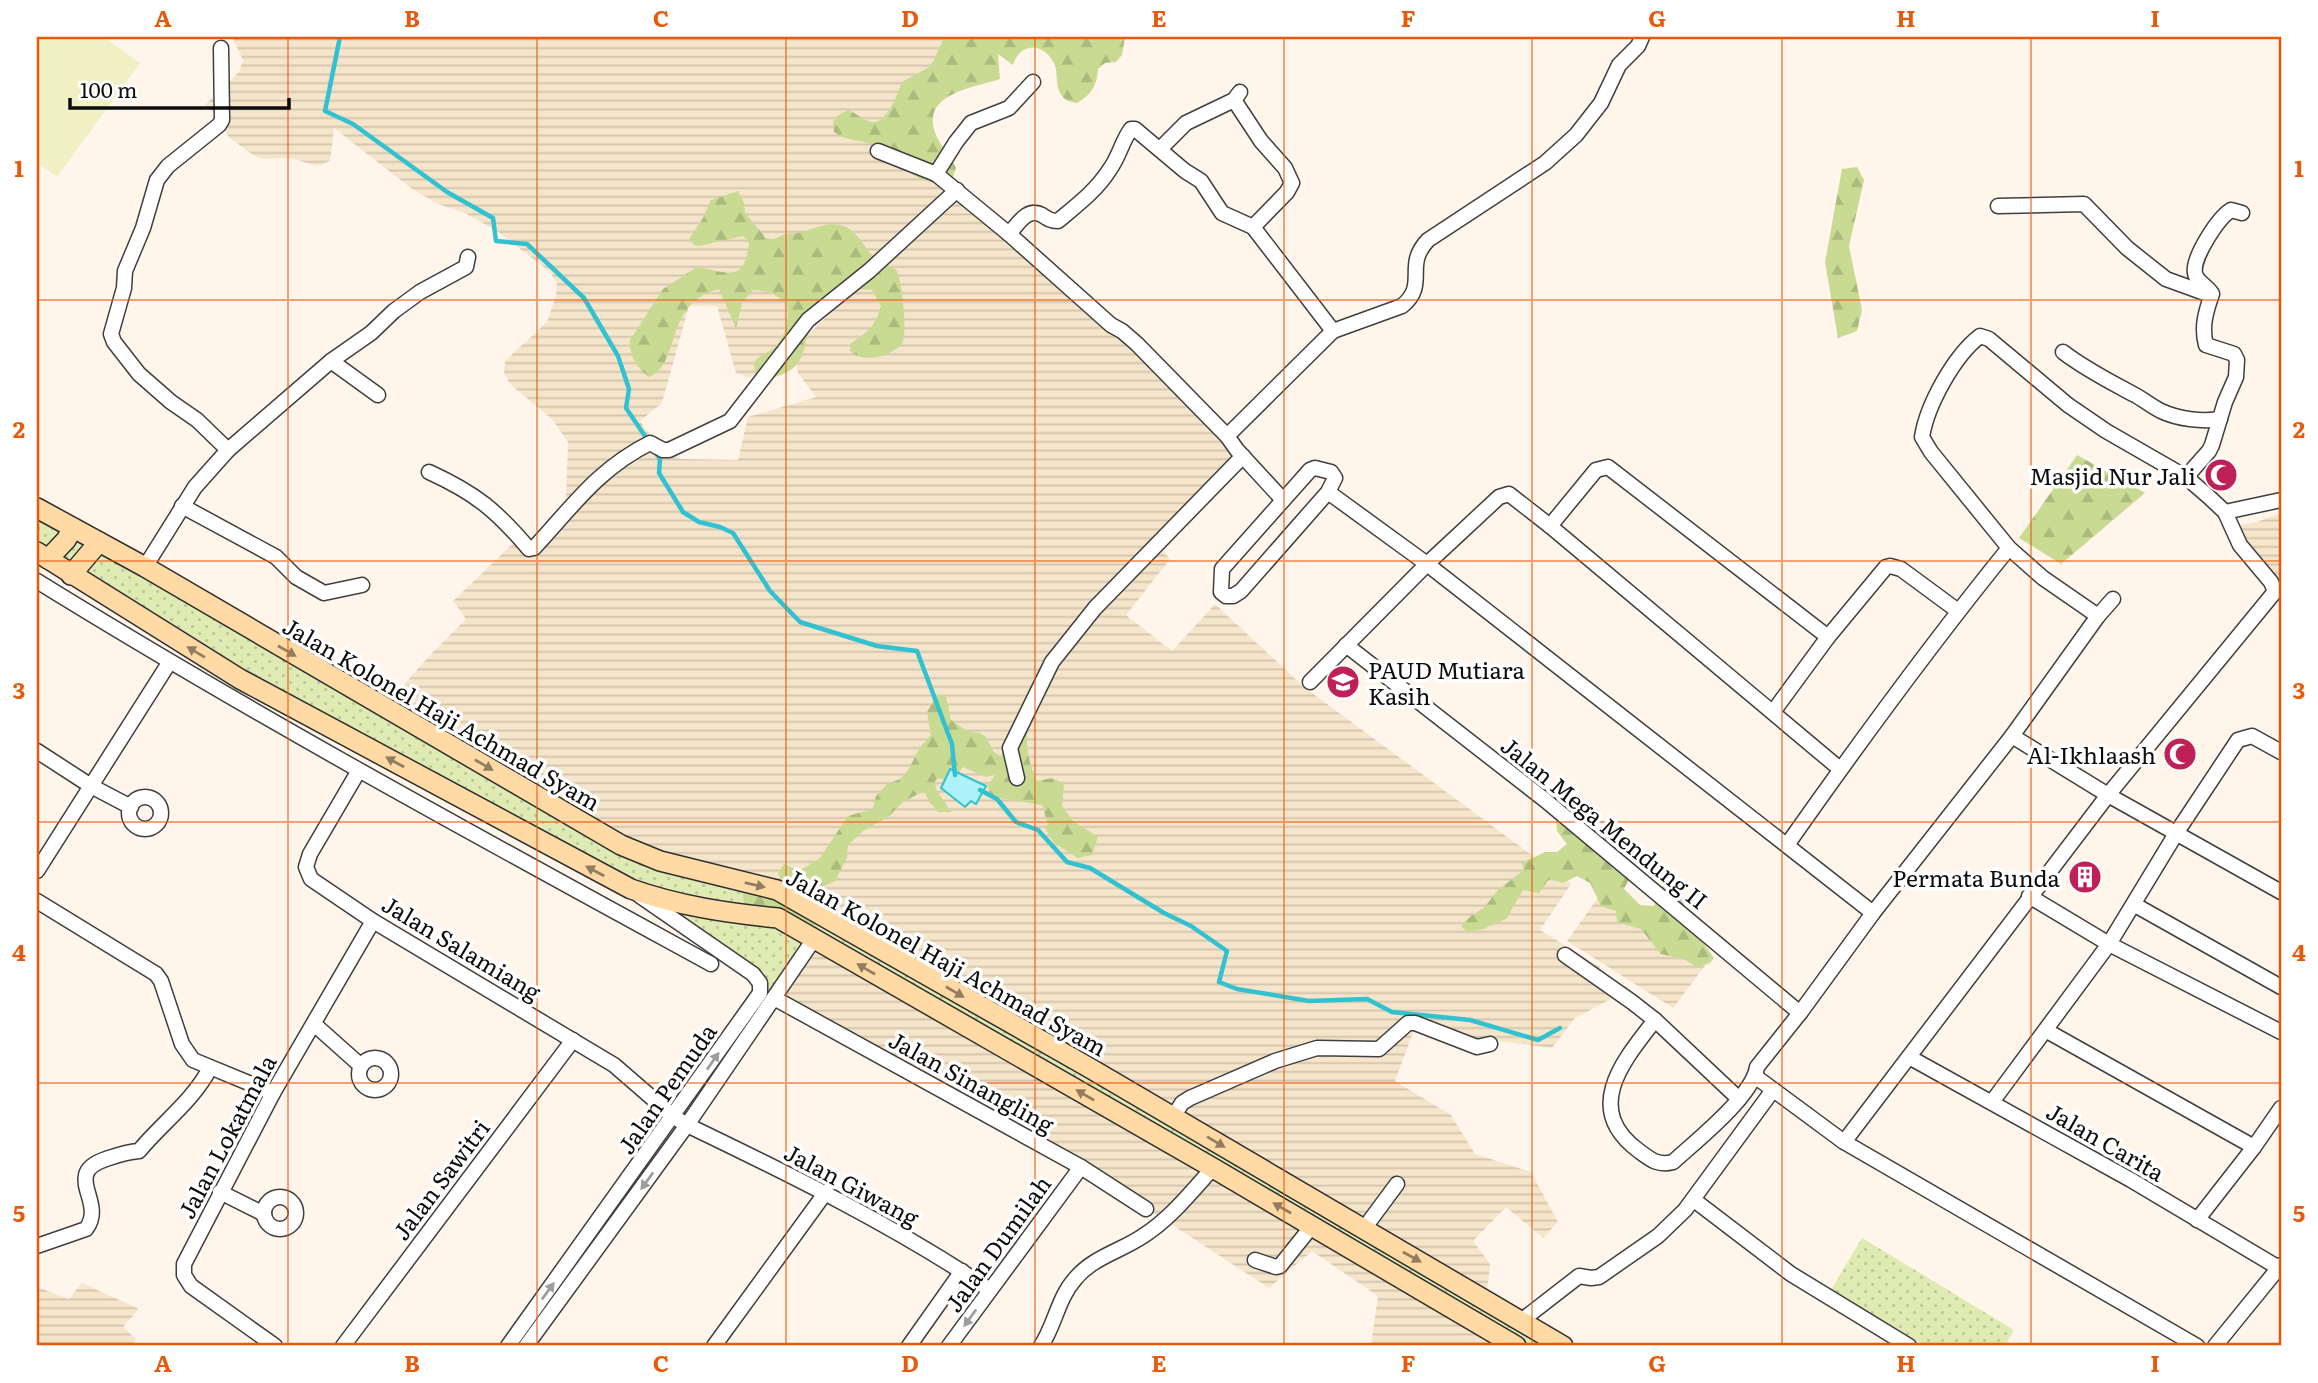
<svg xmlns="http://www.w3.org/2000/svg" width="2318" height="1383" font-family="Literata,serif">
<style>
.farmland{fill:url(#farmland-rules)}
.grass{fill:url(#grass-dots)}
.forest{fill:url(#forest-firs)}
.pitch{fill:#eff1c5}
.water{fill:#adf2f8;stroke:#32c1d1;stroke-width:2}
.lines{fill:none;stroke-linecap:round;stroke-linejoin:round}
.stream{stroke:#32c1d1;stroke-width:4.5}
.minor-casing{stroke:#3f3f3f;stroke-width:17}
.secondary-casing{stroke:#2e2e2e;stroke-width:22}
.minor{stroke:#fff;stroke-width:14}
.secondary{stroke:#ffdaa5;stroke-width:19}
.oneway{fill:#927d60}
.oneway2{fill:#9e9e9e}
.grid{fill:none;stroke:#e8590c;stroke-width:2;stroke-opacity:0.55}
.labels{text-anchor:middle;dominant-baseline:central;stroke-width:7;stroke-linejoin:round;paint-order:stroke}
.poi-label{font-size:23px;fill:#0c0c0c;stroke:#fff;text-anchor:end}
.street-label{font-size:23px;fill:#0c0c0c;stroke:#fff}
.neatline{fill:none;stroke:#e8590c;stroke-width:2.5}
.grid-label{font-size:23px;text-anchor:middle;font-weight:bold;fill:#e8590c}
</style>
<defs>
<pattern id="farmland-rules" width="6" height="5" patternUnits="userSpaceOnUse" patternTransform="scale(1.75)"><rect width="6" height="5" fill="#f5e5ca"/><path d="M0 2.5h6" fill="none" stroke="#d1c3ac"/></pattern>
<pattern id="grass-dots" width="8" height="8" patternUnits="userSpaceOnUse" patternTransform="scale(1.75)"><rect width="8" height="8" fill="#e0eab3"/><path d="M2 2h.1M6 6h.1" fill="none" stroke="#bfc899" stroke-width="1.8" stroke-linecap="round"/></pattern>
<pattern id="forest-firs" width="22" height="20" patternUnits="userSpaceOnUse" patternTransform="scale(1.75)"><rect width="22" height="20" fill="#c9db92"/><path d="M5 1l3.5 6h-7zM16 11l3.5 6h-7z" fill="#abbb7d"/></pattern>
</defs>
<rect width="100%" height="100%" fill="#fff5ea"/>
<g class="farmland">
<polygon points="232,37 1009,37 918,104 953,190 764,368 750,378 736,373 717,306 689,306 662,403 640,421 660,449 681,459 738,460 748,417 816,397 798,373 794,348 954,194 1120,336 1235,455 1152,538 1170,559 1126,615 1172,651 1215,604 1304,687 1571,884 1540,930 1600,967 1611,999 1575,1018 1552,1048 1414,1030 1395,1081 1451,1115 1475,1154 1531,1172 1558,1222 1543,1238 1506,1207 1473,1241 1490,1264 1486,1303 1543,1346 1371,1346 1378,1296 1312,1251 1269,1288 1165,1220 1076,1167 774,998 660,861 384,707 431,654 466,619 453,601 523,534 541,546 569,498 566,499 568,442 552,419 510,384 504,373 505,361 547,322 556,296 557,283 550,272 497,231 465,213 438,204 412,189 334,128 330,161 317,166 291,158 262,159 250,153 229,137 215,114 205,105 239,72 243,60"/>
<polygon points="2281,513 2281,588 2277,587 2234,526 2257,522"/>
<polygon points="1602,892 1708,962 1673,1008 1567,941"/>
<polygon points="82,1283 139,1309 123,1327 136,1339 133,1346 37,1346 37,1287 69,1299"/>
</g>
<g class="grass">
<polygon points="37,508 619,843 777,890 1551,1346 1516,1346 814,939 526,1346 508,1346 760,983 597,873 37,552"/>
<polygon points="1862,1238 2014,1330 2005,1346 1926,1346 1831,1290"/>
</g>
<g class="forest">
<path d="M944,37H1125L1122,55L1116,62L1105,63L1098,69C1097,86 1091,95 1077,103C1071,102 1066,101 1062,96C1054,86 1059,73 1054,63C1043,42 1020,42 1013,65L998,54L1000,79C974,88 919,93 936,135C941,147 951,156 956,168L953,177C917,195 902,159 876,146C862,139 847,142 834,132L833,122L839,115L848,110C855,112 860,118 868,121C886,129 897,94 902,82L929,67L934,60Z"/>
<polygon points="1857,167 1864,180 1849,246 1862,310 1857,331 1838,338 1825,262 1842,169"/>
<path d="M738,191L744,203L745,213L766,238C776,241 777,237 786,234C791,233 797,234 802,232C816,228 833,219 848,228C861,236 866,251 877,260C882,264 891,265 896,270C902,277 908,335 902,343C892,357 863,364 850,351L851,343C867,333 876,325 881,306L872,290L857,289C849,293 844,302 837,307C828,314 820,310 814,321C800,345 810,367 775,377C767,379 761,379 755,373L754,363C760,354 769,353 776,346C786,335 790,317 787,303L770,292L753,290L742,303L736,328L719,289C663,303 682,363 649,377C637,368 629,356 630,340L663,289L697,267C728,272 744,284 749,244L748,241L743,236L699,246L694,245L689,239L703,218L711,200Z"/>
<polygon points="2077,455 2145,493 2061,564 2019,538"/>
<path d="M1054,670C1054,687 1042,697 1034,710C1022,732 1027,761 1037,781L1052,778L1064,784L1062,806L1073,821L1098,837L1092,855L1078,858L1053,842L1045,828L1048,824L1042,805L993,797L987,787L996,774L986,777L963,767L957,775L948,781L938,778L935,781L936,789L951,812H939L930,803L924,791L903,802L888,817L863,831L848,845L847,857L835,881L822,887L816,895L814,939L745,915L742,882L784,886L778,873L784,864L799,871L820,858L848,816L873,809L876,796L888,783C907,781 911,763 919,749C922,744 927,740 931,735L927,712L938,694L946,697L951,720L967,731L980,733L986,737L993,751L1001,757L1021,706L1034,682Z"/>
<path d="M1573,811C1586,812 1587,821 1592,831L1613,836L1617,843L1636,857L1635,868L1624,889L1640,905L1654,906L1661,888L1669,880L1682,894L1684,906L1700,938L1714,958L1710,963L1697,967L1684,959L1661,954L1641,929L1617,922L1616,911L1601,906L1590,883L1577,876L1563,883L1549,879L1539,893L1523,890L1506,919L1483,929L1467,932L1461,926L1471,916L1484,908L1498,890L1524,870L1522,863L1545,852H1557L1567,844L1557,831L1556,822L1563,814Z"/>
</g>
<polygon class="pitch" points="37,37 104,37 140,63 57,177 37,163"/>
<polygon class="water" points="950,769 986,786 976,804 971,801 965,807 941,788"/>
<g class="lines">
<g class="stream">
<polyline points="340,37 325,111 353,124 447,192 493,218 496,241 527,244 584,298 618,356 629,389 626,408 649,442"/>
<polyline points="655,452 660,459 659,473 683,512 699,522 720,527 733,533 770,591 800,622 877,646 917,651 952,744 955,775"/>
<polyline points="980,790 997,799 1016,822 1038,830 1067,862 1090,868 1164,913 1191,926 1227,951 1219,982 1237,989 1309,1001 1367,999 1392,1012 1470,1020 1538,1040 1560,1028"/>
</g>
<defs>
<g id="minor">
<polyline points="221,48 222,120 219,125 168,166 157,180 143,228 125,271 124,288 111,334 114,342 139,374 171,402 197,420 228,450"/>
<polyline points="1234,100 1261,141 1285,168 1292,183 1287,192 1253,227"/>
<polyline points="1160,149 1186,123 1234,100 1240,92"/>
<polyline points="878,151 936,174 1009,234 1111,325 1122,331 1137,344 1227,436 1237,450 1283,500"/>
<polyline points="936,174 956,142 971,123 1009,108 1033,82"/>
<polyline points="1998,206 2084,204 2127,248 2166,279 2210,295"/>
<path d="M1009,234C1018,224 1027,207 1042,215C1048,219 1051,221 1058,221C1077,205 1097,190 1110,169C1119,157 1122,141 1131,129H1135L1185,171L1201,181L1222,213L1253,227L1333,331"/>
<path d="M2063,352C2085,369 2109,381 2133,394C2143,399 2151,406 2161,411C2178,419 2202,422 2220,419"/>
<polyline points="331,361 378,395"/>
<path d="M1227,436L1333,331L1402,306C1429,284 1403,266 1428,240L1545,163L1576,135L1601,103L1619,65L1638,46L1642,37"/>
<polygon points="1315,468 1331,472 1335,478 1328,492 1241,591 1233,596 1226,596 1221,592 1222,569 1310,470"/>
<path d="M429,472C475,493 496,510 529,549L534,548C572,507 598,469 650,443L663,450H669L730,421L808,320L869,271L957,190"/>
<path d="M2186,477L2209,451L2212,445L2225,402L2236,377L2237,360L2234,354L2206,345C2201,327 2206,311 2212,294C2208,286 2196,282 2195,273C2192,258 2218,218 2231,210L2242,213"/>
<polyline points="1328,492 1427,564 1873,913"/>
<polyline points="182,506 276,557 296,577 324,593 362,585"/>
<polyline points="2225,512 2281,500"/>
<polyline points="1550,526 1596,470 1608,467 1828,637"/>
<polyline points="145,567 195,487 228,450 331,361 371,333 394,311 420,292 466,267 468,257"/>
<path d="M37,581C257,717 484,840 711,964"/>
<polyline points="1346,645 1545,800 1800,1013"/>
<polyline points="1310,682 1427,564 1499,497 1509,494 1550,526 1840,769"/>
<polyline points="1773,712 1828,637 1886,567 1890,566 1901,569 1958,611"/>
<polyline points="2012,736 2108,795 2281,892"/>
<polyline points="37,751 91,786 131,807"/>
<path d="M358,772L310,854L306,867L311,879L373,921L614,1065L674,1117L687,1125C791,1175 895,1226 990,1290"/>
<polyline points="1017,778 1010,748 1052,662 1095,608 1243,456"/>
<circle cx="145" cy="813" r="16"/>
<path d="M1787,845C1858,744 1931,644 2009,548"/>
<polyline points="37,871 169,663"/>
<polyline points="2029,896 2109,944 2281,1032"/>
<polyline points="37,901 156,974 161,981 182,1044 193,1060 273,1093"/>
<polyline points="2135,905 2281,987"/>
<polyline points="1565,955 1632,1002 1655,1020 1739,1099"/>
<polyline points="774,998 1081,1167 1146,1209"/>
<path d="M1655,1020C1623,1061 1582,1109 1639,1151C1651,1160 1658,1166 1673,1162C1696,1141 1753,1096 1757,1067L1800,1013L1873,913L2012,736L2098,616L2113,599"/>
<polyline points="314,1024 360,1065"/>
<polyline points="2047,1031 2254,1147"/>
<polyline points="1909,1057 2131,1180 2279,1268"/>
<circle cx="375" cy="1074" r="16"/>
<polyline points="1756,1077 1844,1142 2197,1346"/>
<polyline points="1992,1102 2109,944 2177,832 2238,740 2252,736 2281,752"/>
<polyline points="1173,1117 1182,1103 1190,1098 1275,1061 1317,1048 1379,1049 1408,1023 1415,1023 1477,1047 1490,1044"/>
<path d="M1844,1142L2108,795L2273,594L2274,589L2271,582L2240,545L2225,512L2209,497L2186,477L2106,431L2068,405L1989,339L1980,336C1954,356 1927,405 1922,437L1931,452L2009,548L2043,578L2098,616"/>
<polyline points="220,1192 264,1214"/>
<circle cx="280" cy="1213" r="16"/>
<polyline points="1694,1200 1791,1274 1909,1346"/>
<polyline points="2197,1220 2254,1147 2281,1108"/>
<polyline points="1363,1230 1397,1184"/>
<path d="M37,1246L86,1229C107,1202 61,1174 106,1159C118,1155 126,1152 139,1151C162,1123 193,1101 210,1068"/>
<polyline points="1255,1260 1276,1267 1280,1266 1312,1226"/>
<polyline points="1521,1321 1579,1276 1591,1278 1599,1277 1658,1236 1685,1210 1773,1090"/>
<polyline points="275,1346 191,1286 184,1275 184,1264 273,1093 373,921"/>
<polyline points="343,1346 573,1040"/>
<polyline points="508,1346 760,993 760,983 753,974 640,896"/>
<polyline points="526,1346 687,1125 814,939"/>
<polyline points="714,1346 826,1192"/>
<polyline points="909,1346 962,1271"/>
<polyline points="949,1346 1081,1167"/>
<path d="M1041,1346C1055,1325 1058,1298 1075,1279C1093,1257 1121,1251 1143,1236C1171,1218 1191,1192 1213,1168"/>
<polyline points="2215,1346 2281,1265"/>
</g>
<g id="secondary">
<polyline points="37,508 145,567 621,845 660,861 777,890 1088,1067 1563,1346"/>
<path d="M37,552L240,679L631,889C679,906 727,913 778,918L1213,1168L1516,1346"/>
<polyline points="48,559 66,540 73,528"/>
<polyline points="71,575 99,542"/>
</g>
</defs>
<use href="#minor" class="minor-casing"/>
<use href="#secondary" class="secondary-casing"/>
<use href="#minor" class="minor"/>
<use href="#secondary" class="secondary"/>
</g>
<defs><path id="oneway-solid" d="M-6-.8H1V-3.2L6.5 0L1 3.2V.8H-6Z" transform="scale(1.75)"/></defs>
<g class="oneway">
<use href="#oneway-solid" transform="translate(287 651) rotate(30)"/>
<use href="#oneway-solid" transform="translate(196 652) rotate(-149)"/>
<use href="#oneway-solid" transform="translate(395 762) rotate(-151)"/>
<use href="#oneway-solid" transform="translate(484 765) rotate(30)"/>
<use href="#oneway-solid" transform="translate(595 871) rotate(-152)"/>
<use href="#oneway-solid" transform="translate(755 885) rotate(13)"/>
<use href="#oneway-solid" transform="translate(866 969) rotate(-150)"/>
<use href="#oneway-solid" transform="translate(955 992) rotate(30)"/>
<use href="#oneway-solid" transform="translate(1085 1095) rotate(-150)"/>
<use href="#oneway-solid" transform="translate(1216 1142) rotate(31)"/>
<use href="#oneway-solid" transform="translate(1282 1208) rotate(-150)"/>
<use href="#oneway-solid" transform="translate(1412 1257) rotate(29)"/>
</g>
<g class="oneway2">
<use href="#oneway-solid" transform="translate(713 1061) rotate(-55)"/>
<use href="#oneway-solid" transform="translate(647 1181) rotate(126)"/>
<use href="#oneway-solid" transform="translate(548 1291) rotate(-54)"/>
<use href="#oneway-solid" transform="translate(970 1318) rotate(126)"/>
</g>
<path class="grid" d="M288,37V1346M537,37V1346M786,37V1346M1035,37V1346M1284,37V1346M1532,37V1346M1782,37V1346M2031,37V1346M37,300H2281M37,561H2281M37,822H2281M37,1083H2281"/>
<defs>
<symbol id="mosque-disc" viewBox="-11 -11 22 22"><circle r="9.5" fill="#bf2057" stroke="#fff"/><path d="M3.5-4.9A6 6 0 1 0 3.5 4.9A5 5 0 1 1 3.5-4.9Z" fill="#fff"/></symbol>
<symbol id="school-disc" viewBox="-11 -11 22 22"><circle r="9.5" fill="#bf2057" stroke="#fff"/><path d="M0-5L7-2L0 1L-7-2ZM-4 1L0 2.5L4 1V4Q0 6-4 4Z" fill="#fff"/></symbol>
<symbol id="building-disc" viewBox="-11 -11 22 22"><circle r="9.5" fill="#bf2057" stroke="#fff"/><path d="M-4-6H4V6H1V3H-1V6H-4ZM-2.5-4.3h1.7v1.8h-1.7ZM.8-4.3h1.7v1.8H.8ZM-2.5-1h1.7V.8h-1.7ZM.8-1h1.7V.8H.8Z" fill="#fff"/></symbol>
</defs>
<g fill-rule="evenodd">
<use href="#mosque-disc" x="2202" y="456" width="38" height="38"/>
<use href="#school-disc" x="1324" y="663" width="38" height="38"/>
<use href="#mosque-disc" x="2161" y="735" width="38" height="38"/>
<use href="#building-disc" x="2066" y="858" width="38" height="38"/>
</g>
<g class="labels">
<g class="poi-label">
<text x="2196" y="475">Masjid Nur Jali</text>
<text x="1368" y="669" text-anchor="start">PAUD Mutiara<tspan x="1368" dy="26">Kasih</tspan></text>
<text x="2156" y="754">Al-Ikhlaash</text>
<text x="2060" y="877">Permata Bunda</text>
</g>
<g class="street-label">
<text transform="translate(442 713) rotate(30)">Jalan Kolonel Haji Achmad Syam</text>
<text transform="translate(1605 822) rotate(39)">Jalan Mega Mendung II</text>
<text transform="translate(462 947) rotate(31)">Jalan Salamiang</text>
<text transform="translate(947 961) rotate(29)">Jalan Kolonel Haji Achmad Syam</text>
<text transform="translate(972 1081) rotate(29)">Jalan Sinangling</text>
<text transform="translate(666 1088) rotate(-55)">Jalan Pemuda</text>
<text transform="translate(226 1136) rotate(-62)">Jalan Lokatmala</text>
<text transform="translate(2106 1141) rotate(30)">Jalan Carita</text>
<text transform="translate(440 1179) rotate(-53)">Jalan Sawitri</text>
<text transform="translate(852 1184) rotate(28)">Jalan Giwang</text>
<text transform="translate(997 1243) rotate(-54)">Jalan Dumilah</text>
</g>
</g>
<rect width="2318" height="1383" fill="none" stroke="#ffffff" stroke-width="77"/>
<path d="M70 98v10h219v-10" fill="none" stroke="#0c0c0c" stroke-width="3.5"/>
<text x="80" y="98" font-size="21" fill="#0c0c0c" stroke="#ffffff" stroke-width="5" paint-order="stroke">100 m</text>
<rect x="38" y="38" width="2242" height="1306" class="neatline"/>
<g class="grid-label">
<text x="163" y="27">A</text>
<text x="412" y="27">B</text>
<text x="661" y="27">C</text>
<text x="910" y="27">D</text>
<text x="1159" y="27">E</text>
<text x="1408" y="27">F</text>
<text x="1657" y="27">G</text>
<text x="1906" y="27">H</text>
<text x="2155" y="27">I</text>
<text x="19" y="177">1</text>
<text x="2299" y="177">1</text>
<text x="19" y="438">2</text>
<text x="2299" y="438">2</text>
<text x="19" y="699">3</text>
<text x="2299" y="699">3</text>
<text x="19" y="961">4</text>
<text x="2299" y="961">4</text>
<text x="19" y="1222">5</text>
<text x="2299" y="1222">5</text>
<text x="163" y="1372">A</text>
<text x="412" y="1372">B</text>
<text x="661" y="1372">C</text>
<text x="910" y="1372">D</text>
<text x="1159" y="1372">E</text>
<text x="1408" y="1372">F</text>
<text x="1657" y="1372">G</text>
<text x="1906" y="1372">H</text>
<text x="2155" y="1372">I</text>
</g>
</svg>
